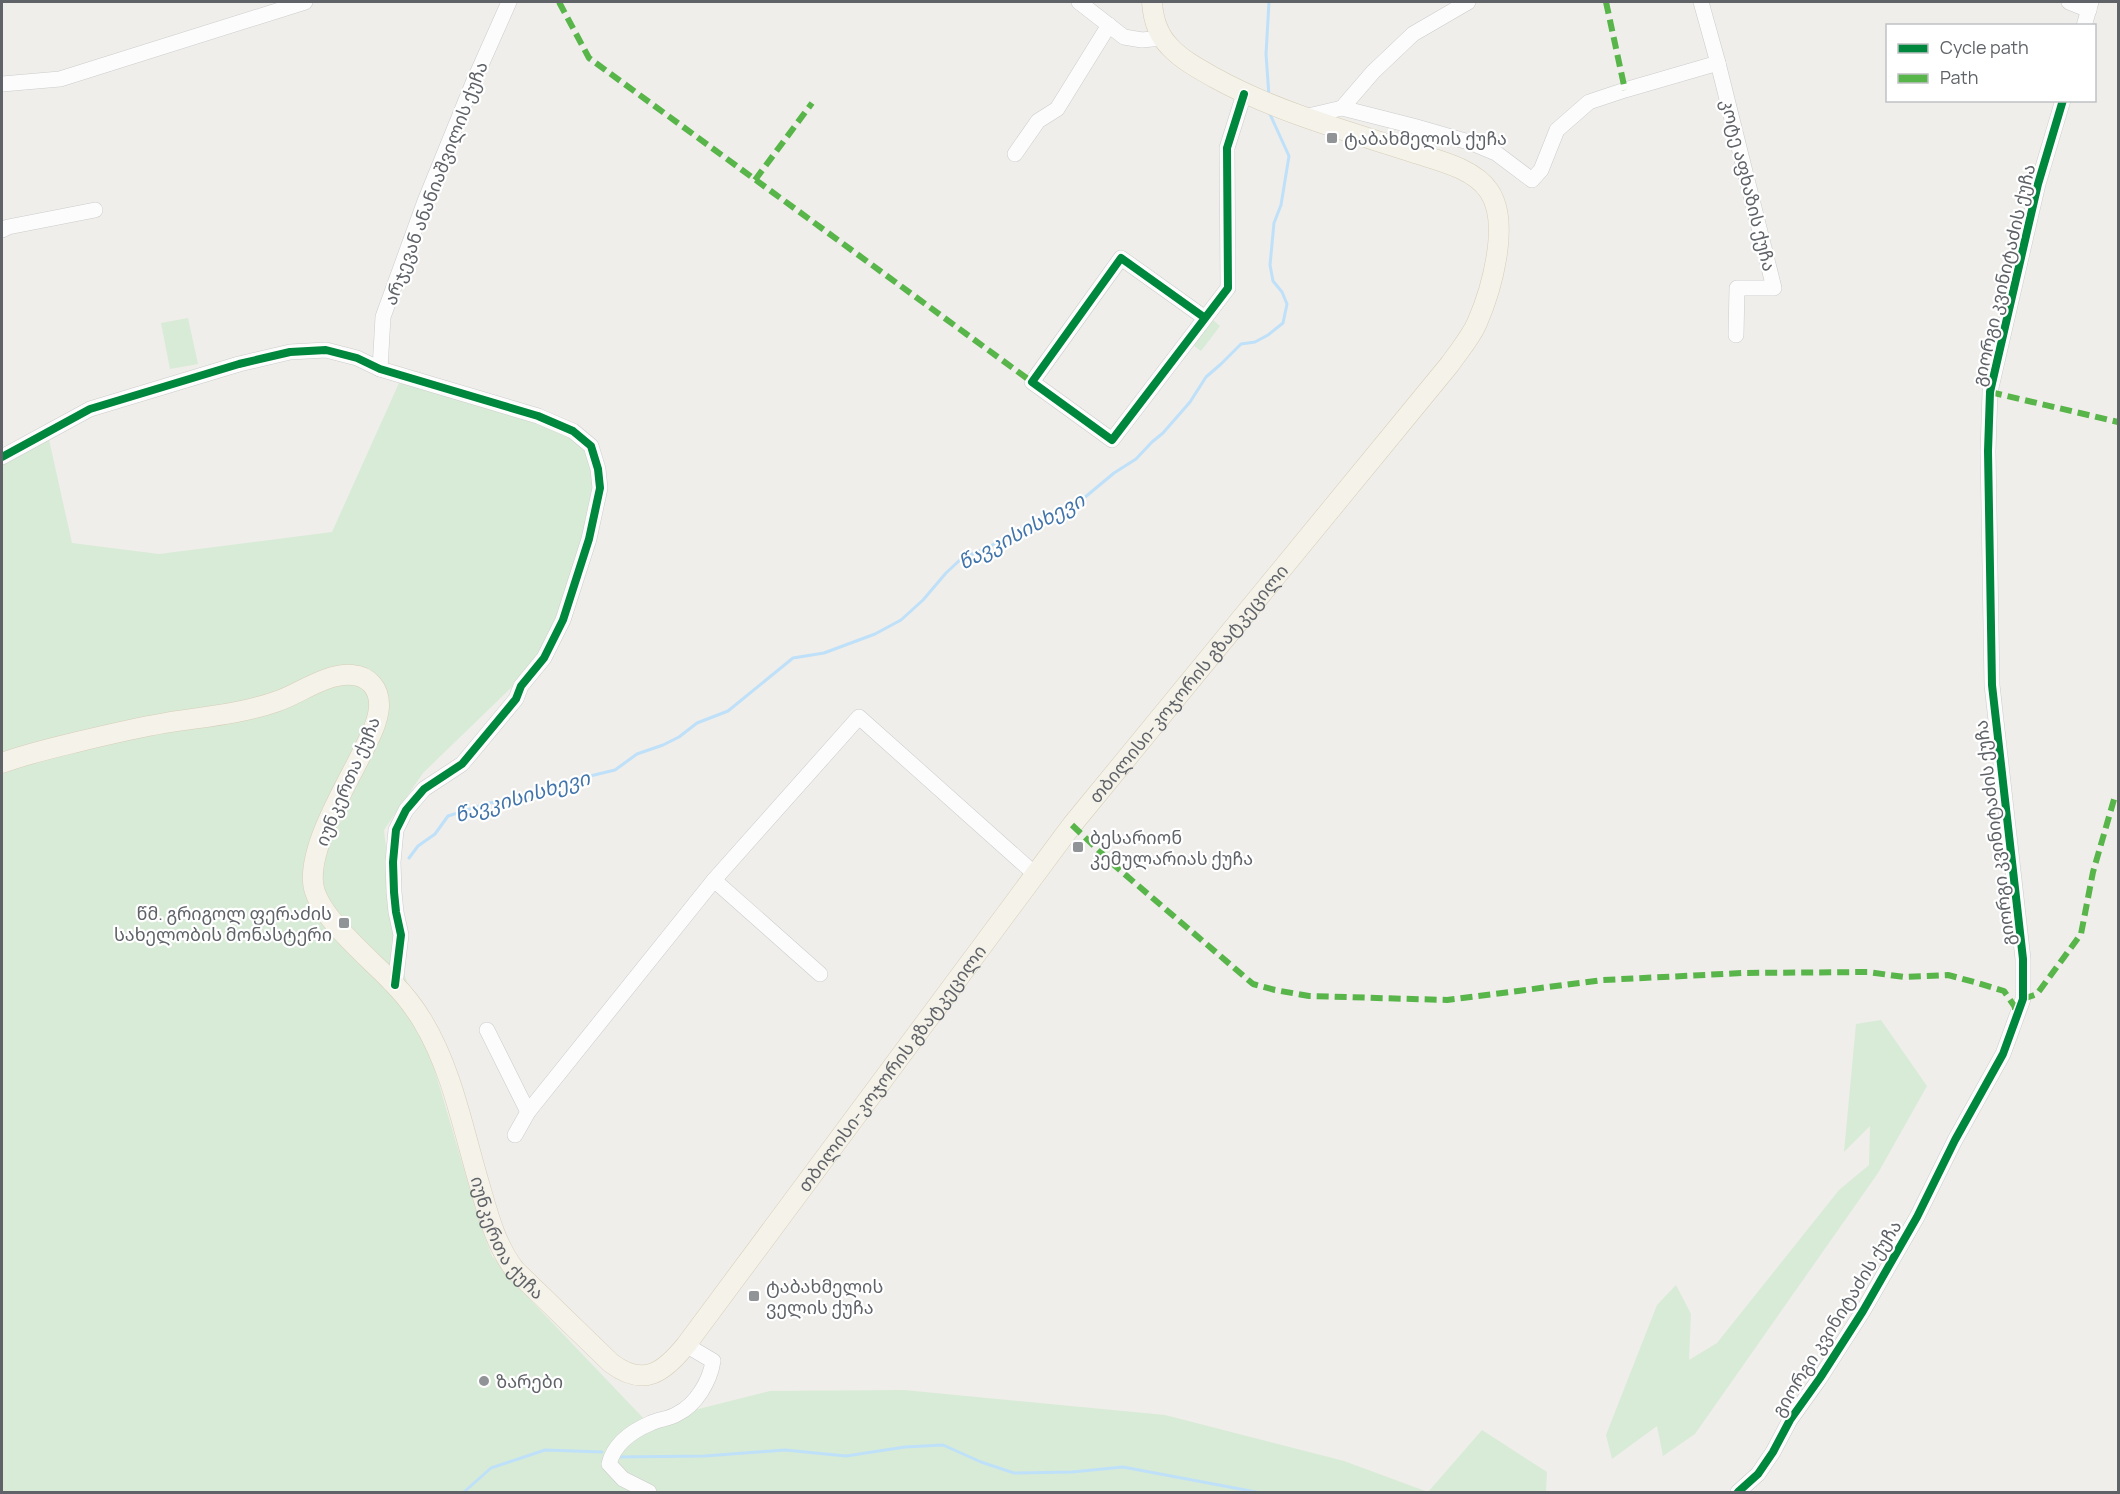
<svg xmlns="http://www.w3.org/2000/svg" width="2120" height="1494" font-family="Manrope,'Noto Sans Georgian',sans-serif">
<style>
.green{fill:#d8ebd6}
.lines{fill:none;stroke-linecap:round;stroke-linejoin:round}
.stream{stroke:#bfe0f9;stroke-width:3}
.minor-casing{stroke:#cbcccc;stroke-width:16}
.major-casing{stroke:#d7ceb8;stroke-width:21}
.minor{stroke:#fdfcfc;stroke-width:15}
.major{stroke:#f4f2e9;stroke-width:20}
.quiet{stroke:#58b549;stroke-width:6;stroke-dasharray:12 6;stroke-linecap:butt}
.cycleway-casing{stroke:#fff;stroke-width:11}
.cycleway{stroke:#00873e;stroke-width:8}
.poi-dot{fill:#919496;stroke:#fff;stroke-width:2}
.labels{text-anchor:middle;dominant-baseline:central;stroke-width:4.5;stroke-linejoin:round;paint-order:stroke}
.poi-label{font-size:18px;fill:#5f6368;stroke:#fff;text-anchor:start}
.street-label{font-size:18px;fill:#5f6368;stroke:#fff}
.water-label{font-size:20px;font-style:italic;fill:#4174aa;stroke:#fff}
</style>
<rect width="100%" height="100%" fill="#efeeea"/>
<g class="green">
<polygon points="1208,316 1220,326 1201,351 1189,342"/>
<polygon points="188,318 198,364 170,369 161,323"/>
<polygon points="399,383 538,418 589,448 598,487 574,578 540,656 516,683 423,773 384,830 398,954 440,1088 480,1224 492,1256 521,1290 647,1422 770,1391 904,1390 1165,1415 1344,1461 1428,1492 1482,1430 1547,1472 1546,1492 2,1492 2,464 48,435 72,543 159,554 332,532"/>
<polygon points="1881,1020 1927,1086 1878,1173 1695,1434 1663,1456 1657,1426 1612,1459 1606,1435 1657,1305 1676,1285 1691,1314 1689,1360 1717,1343 1839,1190 1869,1165 1870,1126 1844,1152 1856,1024"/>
</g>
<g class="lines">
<g class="stream">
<polyline points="1269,96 1266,54 1269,2"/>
<polyline points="409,858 418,846 435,834 448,816 489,803 535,797 565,782 615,770 637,754 663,745 679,737 697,723 728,711 793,658 824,653 875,634 901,620 923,600 946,573 962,558 987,548 1043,516 1072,508 1114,473 1136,459 1152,442 1163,433 1190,402 1206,377 1221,364 1241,344 1255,342 1268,335 1283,323 1287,304 1282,292 1273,281 1270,265 1274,223 1281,205 1289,156 1269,112"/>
<polyline points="617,1457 705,1456 785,1450 846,1456 905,1447 943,1445 981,1462 1014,1473 1072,1472 1123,1467 1256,1492"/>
<polyline points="464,1492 491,1468 545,1450 602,1452"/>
</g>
<defs>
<g id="minor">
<polyline points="1079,2 1124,37 1142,40 1162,38"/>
<polyline points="1701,2 1718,63 1774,288 1737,288 1736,335"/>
<polyline points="2069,2 2089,10"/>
<polyline points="2084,26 2091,2"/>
<polyline points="2,84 60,79 305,2"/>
<polyline points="1342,108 1373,72 1413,34 1468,2"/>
<polyline points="1304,117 1342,108 1413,126 1472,143 1496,153 1532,180 1541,170 1557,130 1589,102 1625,90 1718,63"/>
<polyline points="1015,154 1038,121 1057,109 1109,25"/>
<polyline points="2,230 8,227 95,210"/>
<polyline points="1205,318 1121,258 1032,382 1112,440 1228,288 1227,148 1244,94"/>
<polyline points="380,369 383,317 425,201 473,83 509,2"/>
<polyline points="2,457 90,409 239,364 290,352 326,350 357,358 380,369 538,416 573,431 591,446 598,469 600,488 589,539 563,620 544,658 521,686 516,699 462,764 424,789 406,810 396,830 393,862 394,892 396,912 401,935 395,985"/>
<polyline points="820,974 714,880 859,717 1036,875"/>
<polyline points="487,1030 528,1112"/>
<polyline points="515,1135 528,1112 714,880"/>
<path d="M649,1492L623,1479L609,1464C614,1444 632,1431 651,1423C659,1419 669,1419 677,1414C696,1405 710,1381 713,1361L686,1345"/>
<polyline points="1738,1492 1758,1474 1773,1452 1790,1420 1820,1378 1863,1311 1917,1217 1955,1140 2003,1054 2023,999 2023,959 1992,685 1988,451 1990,392 2038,184 2063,100"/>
</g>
<g id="major">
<path id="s1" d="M2,763C26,754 52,748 77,742C106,735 135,728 165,723C202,717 242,714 278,701C301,693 326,673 352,675C369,676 380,689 379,707C378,722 370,737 363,751C346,786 310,844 313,882C315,915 371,959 393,983C404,994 414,1007 422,1020C452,1069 463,1129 479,1183C488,1214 495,1244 515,1270L611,1363C644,1388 664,1372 686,1345L1072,825L1450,364C1459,351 1471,337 1477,323C1491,291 1511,223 1489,191C1473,167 1435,160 1409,151C1343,130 1275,111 1215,78C1199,69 1182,60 1170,47C1158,35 1153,18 1152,2"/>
</g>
</defs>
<use href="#minor" class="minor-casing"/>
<use href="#major" class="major-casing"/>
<use href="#minor" class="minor"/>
<use href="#major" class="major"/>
<g class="quiet">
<polyline points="559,2 589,58 1032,382"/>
<polyline points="1606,2 1625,90"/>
<polyline points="755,180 812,103"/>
<polyline points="1990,392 2118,422"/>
<polyline points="1072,825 1114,865 1253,984 1275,990 1309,996 1447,1000 1603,980 1743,973 1868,972 1904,977 1948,975 1978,983 2004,991 2015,1007 2015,1017"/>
<polyline points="2023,999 2037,994 2081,934 2093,872 2115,796"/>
</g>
<defs>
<g id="cycleway">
<polyline points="1205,318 1121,258 1032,382 1112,440 1228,288 1227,148 1244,94"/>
<polyline points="2,457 90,409 239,364 290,352 326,350 357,358 380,369 538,416 573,431 591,446 598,469 600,488 589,539 563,620 544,658 521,686 516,699 462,764 424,789 406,810 396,830 393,862 394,892 396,912 401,935 395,985"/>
<polyline points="1738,1492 1758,1474 1773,1452 1790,1420 1820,1378 1863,1311 1917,1217 1955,1140 2003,1054 2023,999 2023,959 1992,685 1988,451 1990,392 2038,184 2063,100"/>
</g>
</defs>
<use href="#cycleway" class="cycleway-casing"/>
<use href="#cycleway" class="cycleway"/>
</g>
<g class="poi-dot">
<rect x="1326" y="132" width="12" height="12" rx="3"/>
<rect x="1072" y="841" width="12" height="12" rx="3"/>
<rect x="338" y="917" width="12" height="12" rx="3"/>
<rect x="748" y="1290" width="12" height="12" rx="3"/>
<circle cx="484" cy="1381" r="6"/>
</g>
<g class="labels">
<g class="poi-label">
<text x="1344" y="138">ტაბახმელის ქუჩა</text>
<text x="1090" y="837">ბესარიონ<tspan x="1090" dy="21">კემულარიას ქუჩა</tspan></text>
<text x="332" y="913" text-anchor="end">წმ. გრიგოლ ფერაძის<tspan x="332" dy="21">სახელობის მონასტერი</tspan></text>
<text x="766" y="1286">ტაბახმელის<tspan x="766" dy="21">ველის ქუჩა</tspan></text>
<text x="496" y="1381">ზარები</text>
</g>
<g class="street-label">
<text transform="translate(435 183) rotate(-69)">არჯევან ანანიაშვილის ქუჩა</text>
<text transform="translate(1749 185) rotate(76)">კოტე აფხაზის ქუჩა</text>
<text transform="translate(2003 275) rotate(-77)">გიორგი კვინიტაძის ქუჩა</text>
<text stroke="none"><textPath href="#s1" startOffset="2098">თბილისი-კოჯორის გზატკეცილი</textPath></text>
<text transform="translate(347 781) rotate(-67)">იუნკერთა ქუჩა</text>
<text transform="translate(1994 833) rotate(-97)">გიორგი კვინიტაძის ქუჩა</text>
<text stroke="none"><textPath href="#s1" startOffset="1612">თბილისი-კოჯორის გზატკეცილი</textPath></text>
<text stroke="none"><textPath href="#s1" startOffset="1012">იუნკერთა ქუჩა</textPath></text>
<text transform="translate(1836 1318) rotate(-58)">გიორგი კვინიტაძის ქუჩა</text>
</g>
<g class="water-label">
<text transform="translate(1021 531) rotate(-28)">წავკისისხევი</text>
<text transform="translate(522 796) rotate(-16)">წავკისისხევი</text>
</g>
</g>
<rect width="2120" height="1494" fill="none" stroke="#5f6368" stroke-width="6"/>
<rect x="1886" y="24" width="210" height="78" fill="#ffffff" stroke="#bfc1c3" stroke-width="1.5"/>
<rect x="1898" y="44" width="30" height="9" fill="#00873e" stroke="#bfc1c3" stroke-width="1.5"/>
<text x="1940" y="54" font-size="18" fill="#5f6368">Cycle path</text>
<rect x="1898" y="74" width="30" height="9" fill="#58b549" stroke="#bfc1c3" stroke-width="1.5"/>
<text x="1940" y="84" font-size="18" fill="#5f6368">Path</text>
</svg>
